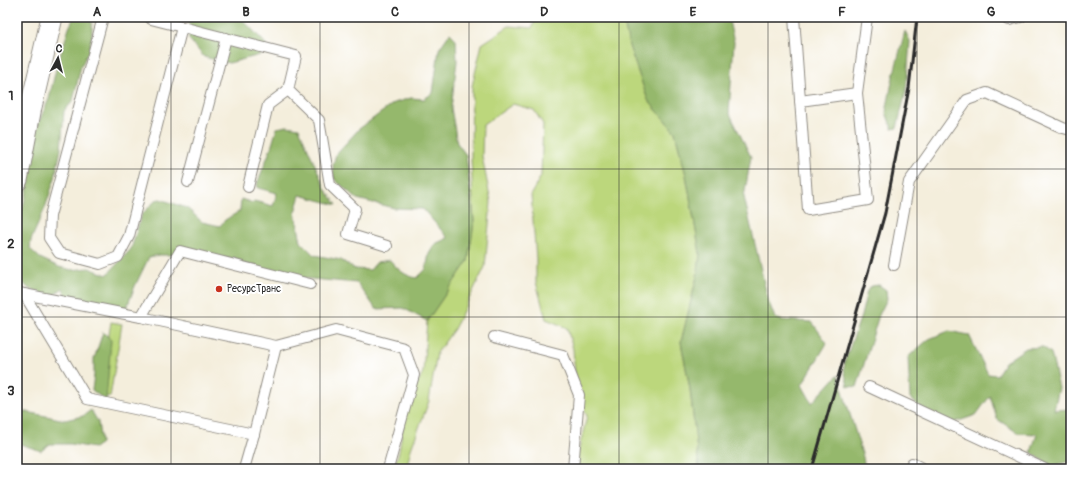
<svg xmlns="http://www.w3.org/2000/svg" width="1088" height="486" font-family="Pangolin,sans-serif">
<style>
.green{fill:#bcd77c;stroke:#748154}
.forest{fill:#95b86c;stroke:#60724c}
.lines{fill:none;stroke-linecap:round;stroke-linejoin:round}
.service-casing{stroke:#908c84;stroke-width:12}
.minor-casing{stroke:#908c84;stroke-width:23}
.service{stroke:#fff;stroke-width:10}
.minor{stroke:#fff;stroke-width:21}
.rail{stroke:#2b2b2b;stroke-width:3}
.grid{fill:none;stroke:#2b2b2b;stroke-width:1;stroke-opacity:0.55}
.poi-dot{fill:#c8321e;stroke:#fff;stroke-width:1.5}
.labels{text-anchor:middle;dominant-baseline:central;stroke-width:4;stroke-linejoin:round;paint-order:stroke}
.poi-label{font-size:10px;fill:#2b2b2b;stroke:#fff;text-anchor:start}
.neatline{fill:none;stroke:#2b2b2b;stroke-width:1.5}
.grid-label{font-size:13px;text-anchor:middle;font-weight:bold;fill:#2b2b2b}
</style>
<rect width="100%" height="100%" fill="#fff"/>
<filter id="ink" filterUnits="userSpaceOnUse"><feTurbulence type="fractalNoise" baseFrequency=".025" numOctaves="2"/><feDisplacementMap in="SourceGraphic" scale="8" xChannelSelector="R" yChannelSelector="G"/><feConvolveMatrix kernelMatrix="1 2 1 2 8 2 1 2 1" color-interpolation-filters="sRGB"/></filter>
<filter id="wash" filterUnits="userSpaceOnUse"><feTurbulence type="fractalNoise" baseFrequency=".012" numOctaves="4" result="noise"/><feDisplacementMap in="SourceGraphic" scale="16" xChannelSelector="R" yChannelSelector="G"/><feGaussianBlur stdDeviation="0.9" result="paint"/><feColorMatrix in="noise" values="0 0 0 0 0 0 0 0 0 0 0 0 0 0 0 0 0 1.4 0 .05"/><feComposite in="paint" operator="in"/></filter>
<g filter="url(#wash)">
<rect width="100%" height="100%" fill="#f4eedc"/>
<g class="green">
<polygon points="536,17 623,17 629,46 648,100 675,132 686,175 700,253 698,272 681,342 690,389 699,469 579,469 577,457 587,416 576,387 573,349 567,328 546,319 536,282 536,259 531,194 541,176 543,124 534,110 513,104 483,125 482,156 491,202 485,267 454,329 437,353 429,401 411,449 406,469 393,469 399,452 406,406 423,372 427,321 468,261 474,222 471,158 472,86 482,44 509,26 532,28"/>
<polygon points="111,322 122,324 110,397 99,395"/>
</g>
<g class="forest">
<path d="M74,17H85L92,22V35L89,51L81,66L73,101L64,111L61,149L55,178L45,208L31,240L30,249L40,258L59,267L72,270L89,268L107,275L131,249L142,214L156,200L160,199L187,208L202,222L220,226L225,220L240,211L241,199L253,203L254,201L273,206L277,193L258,188L257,184L271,148L277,128L287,126L299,128L326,190L337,205L300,195L295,212L301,242L314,255L341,260L355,269L370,270L377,262L390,260C398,270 405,276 417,278L426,269L429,254L435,244L448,238L423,209L394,208L357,199L334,179L333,165L336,154L359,129L394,103L411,98L424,99L433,93L439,49L450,33L456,39L457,61L451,108L457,143L466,155L474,222L468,261L427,321L403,308L376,309L357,283L290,277L203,255H159L149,257L135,286L127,307L95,308L67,299L63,288L51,297L28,288L17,277V231L28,188L23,178V158L49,99L56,69L69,28Z"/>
<polygon points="189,17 240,17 266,44 260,55 229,63 204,57 189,39"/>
<polygon points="623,17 728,17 734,42 729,112 751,157 744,197 768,300 775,318 781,320 812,322 827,343 802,385 812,403 838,375 863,457 865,469 699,469 690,389 681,342 698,272 700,253 686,175 675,132 648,100 629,46"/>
<polygon points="905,31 910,41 906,91 897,128 892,129 886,112 893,77"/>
<polygon points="879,285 886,290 887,299 879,315 857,387 848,386 844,369 845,361 861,316 867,291 871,286"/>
<polygon points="949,331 969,335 988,374 997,375 1005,362 1026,348 1043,347 1051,353 1059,388 1054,410 1071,409 1071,461 1050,466 1031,452 1037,434 1018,433 997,419 990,396 976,415 941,427 910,398 908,357 929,339"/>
<polygon points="103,332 111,340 106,401 92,390 94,375 94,359"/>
<polygon points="17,410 65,420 83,416 91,410 98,422 101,443 94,448 71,444 50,444 41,451 17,443"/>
</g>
</g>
<g filter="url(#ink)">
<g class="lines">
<defs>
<g id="service">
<polyline points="103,17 50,216 49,238 59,253 100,264 118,257 129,236 182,27"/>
<polyline points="794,17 808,210 868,200 857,93 867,17"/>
<polyline points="1008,17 1009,20 1021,17"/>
<polyline points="151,19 296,56 288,90 319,120 330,185 355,209 348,234 387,246"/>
<polyline points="800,101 857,93"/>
<polyline points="188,182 226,38"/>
<polyline points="248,187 268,105 288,90"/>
<polyline points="894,265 909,182 967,100 987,93 1063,128 1071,130"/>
<polyline points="17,292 24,294 141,317 180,251 310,284"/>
<polyline points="24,294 87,399 254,434 276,346 141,317"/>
<polyline points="494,337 563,355 579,395 573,469"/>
<polyline points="276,346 336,330 404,348 414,375 388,469"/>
<polyline points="869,387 1045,469"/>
<polyline points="244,469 254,434"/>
<polyline points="909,469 912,463 924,469"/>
</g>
<polyline id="minor" points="17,180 31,107 52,17"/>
</defs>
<use href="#service" class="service-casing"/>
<use href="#minor" class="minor-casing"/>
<use href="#service" class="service"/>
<use href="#minor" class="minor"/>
<polyline class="rail" points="812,469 885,213 909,88 917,17"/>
</g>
</g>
<path class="grid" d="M171,17V469M320,17V469M469,17V469M619,17V469M768,17V469M917,17V469M17,169H1071M17,317H1071"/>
<circle class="poi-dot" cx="219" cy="289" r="4"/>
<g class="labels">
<g class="poi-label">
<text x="227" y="289">РесурсТранс</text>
</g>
</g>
<rect width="1088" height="486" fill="none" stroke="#fff" stroke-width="44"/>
<g transform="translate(58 58) rotate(7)" stroke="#ffffff" stroke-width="3" paint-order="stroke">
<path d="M0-3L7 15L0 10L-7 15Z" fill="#2b2b2b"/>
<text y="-6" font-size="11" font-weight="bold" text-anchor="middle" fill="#2b2b2b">С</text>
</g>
<rect x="22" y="22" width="1044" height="442" class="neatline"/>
<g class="grid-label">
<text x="97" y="16">A</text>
<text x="246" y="16">B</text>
<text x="395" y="16">C</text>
<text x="544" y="16">D</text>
<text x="693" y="16">E</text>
<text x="842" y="16">F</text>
<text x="991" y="16">G</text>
<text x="11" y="100">1</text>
<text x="11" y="248">2</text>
<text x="11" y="395">3</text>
</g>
</svg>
